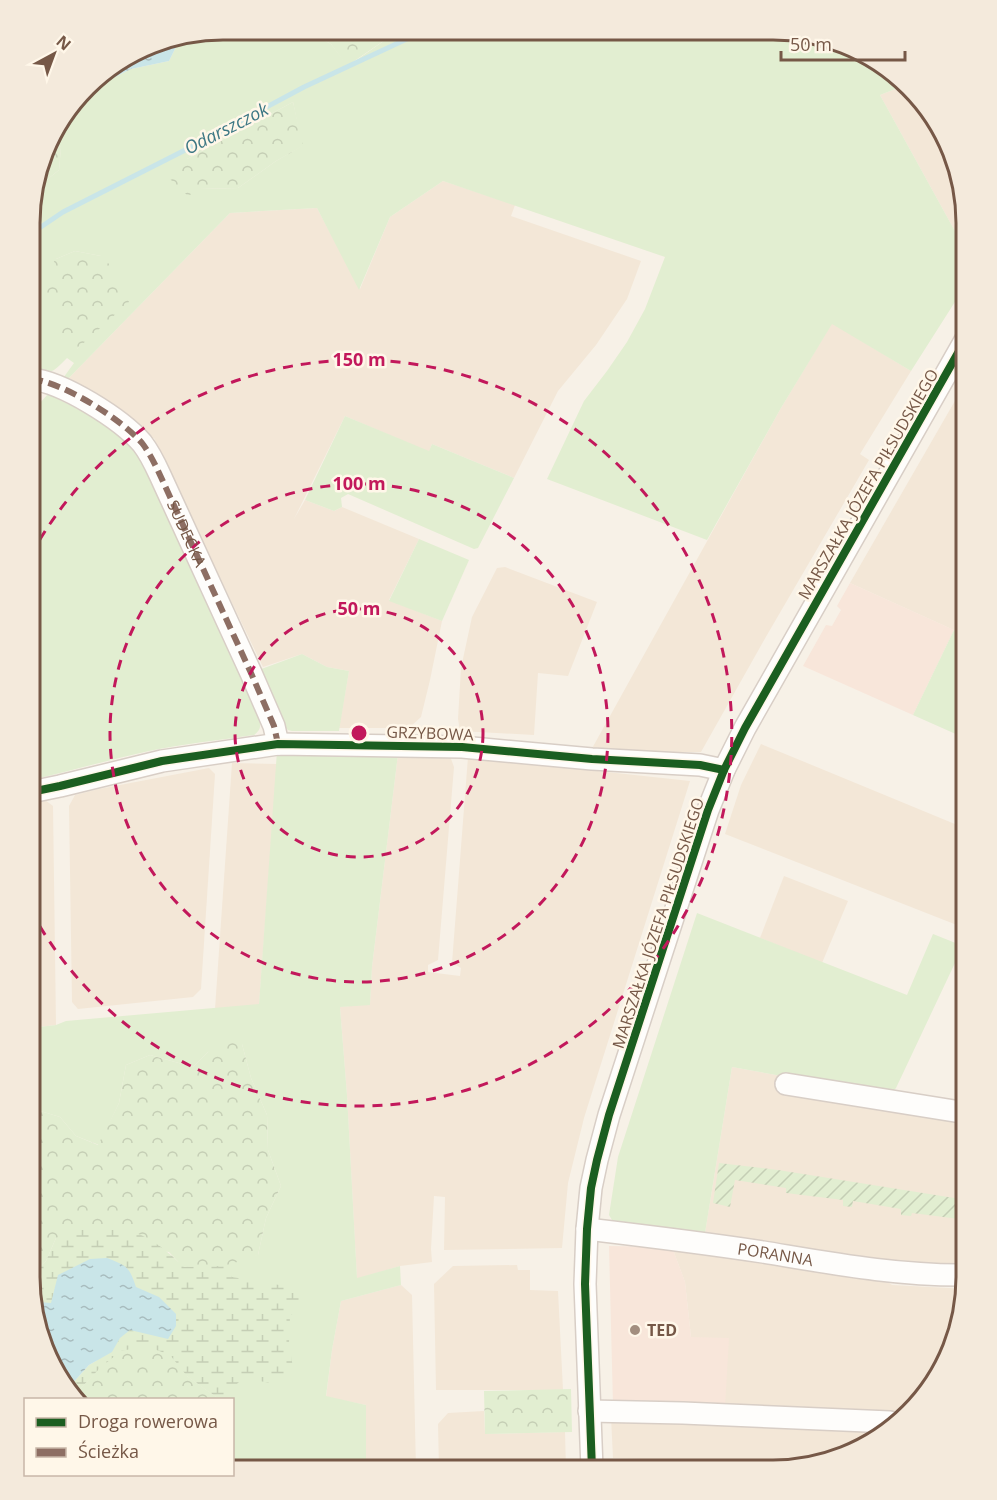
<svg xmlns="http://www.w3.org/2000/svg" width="997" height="1500" font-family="'Open Sans',sans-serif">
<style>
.residential{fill:#f3e7d7}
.commercial{fill:#f8e6da}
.green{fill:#e2eed1;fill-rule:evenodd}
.forest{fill:url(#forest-crowns)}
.wetland{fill:url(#wetland-marsh)}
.garden{fill:url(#garden-furrows)}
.water{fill:url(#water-ripples)}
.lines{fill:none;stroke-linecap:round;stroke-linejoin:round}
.stream{stroke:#c9e5e8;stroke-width:5}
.minor-casing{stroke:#d8cec6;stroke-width:24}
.minor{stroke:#fefdfb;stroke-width:21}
.quiet{stroke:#8d6e63;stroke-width:6;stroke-dasharray:12 6;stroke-linecap:butt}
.cycleway-casing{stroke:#fff7e9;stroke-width:11}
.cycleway{stroke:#1b5e20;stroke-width:8}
.ring{fill:none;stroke:#c2185b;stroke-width:3;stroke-dasharray:10 8}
.poi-dot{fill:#a38e7f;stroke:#fff7e9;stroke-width:2}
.labels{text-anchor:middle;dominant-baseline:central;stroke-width:5;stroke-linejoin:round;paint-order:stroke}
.street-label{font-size:16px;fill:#765847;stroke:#fff7e9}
.poi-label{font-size:16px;font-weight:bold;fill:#765847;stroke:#fff7e9;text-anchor:start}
.water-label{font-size:18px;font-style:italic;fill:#3c7784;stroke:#fff7e9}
.rim{fill:none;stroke:#765847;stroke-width:3}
.centre{fill:#c2185b;stroke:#fff7e9;stroke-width:3}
.ring-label{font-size:18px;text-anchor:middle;font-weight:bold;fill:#c2185b;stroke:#fff7e9;stroke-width:5;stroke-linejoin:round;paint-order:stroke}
</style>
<defs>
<pattern id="forest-crowns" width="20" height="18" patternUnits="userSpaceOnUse" patternTransform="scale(1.5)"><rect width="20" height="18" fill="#e2eed1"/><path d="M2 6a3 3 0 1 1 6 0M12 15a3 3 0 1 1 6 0" fill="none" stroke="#c5ceb5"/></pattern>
<pattern id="wetland-marsh" width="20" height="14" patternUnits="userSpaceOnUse" patternTransform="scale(1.5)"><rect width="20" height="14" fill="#e2eed1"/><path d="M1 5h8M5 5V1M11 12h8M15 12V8" fill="none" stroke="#c5ceb5"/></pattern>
<pattern id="garden-furrows" width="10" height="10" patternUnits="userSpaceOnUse" patternTransform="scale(1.5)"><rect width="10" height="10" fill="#e2eed1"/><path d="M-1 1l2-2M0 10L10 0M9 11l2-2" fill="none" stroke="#c5ceb5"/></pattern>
<pattern id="water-ripples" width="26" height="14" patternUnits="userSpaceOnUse" patternTransform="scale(1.5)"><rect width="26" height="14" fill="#c9e5e8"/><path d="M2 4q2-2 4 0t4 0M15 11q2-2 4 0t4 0" fill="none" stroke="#a8bcbe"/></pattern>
</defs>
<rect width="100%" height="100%" fill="#f7f1e7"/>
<g class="residential">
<polygon points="903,86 952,149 967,224 967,253 880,95"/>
<polygon points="443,181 515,205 511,216 641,261 627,299 596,345 558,391 514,478 432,444 429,452 345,416 294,519 305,500 334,511 342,507 419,539 389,600 442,621 430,680 421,717 409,728 339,728 349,671 327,667 302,654 263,667 187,510 154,438 146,438 64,383 230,213 317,208 360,289 390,217"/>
<polygon points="832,323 911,371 860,454 869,460 767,635 701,752 590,752 781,408"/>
<polygon points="967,380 967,636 850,583"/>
<polygon points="505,567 597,602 568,676 538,673 534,735 460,731 458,719 461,668 472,617 497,568"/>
<polygon points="761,744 967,829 967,929 725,834 741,785"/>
<polygon points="398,754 450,756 454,767 438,960 428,965 428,972 460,976 461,968 452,963 468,757 690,781 584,1118 568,1183 562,1248 444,1250 445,1197 434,1196 431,1249 432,1262 400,1266 357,1279 347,1095 340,1007 370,1004 372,967"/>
<polygon points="232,763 277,764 259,1005 215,1009"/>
<polygon points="209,768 215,774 201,989 193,997 78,1009 72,1002 69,806 75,795 99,789"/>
<polygon points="45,800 53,806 56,1025 30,1028 31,803"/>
<polygon points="784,876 848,901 822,963 760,938"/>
<polygon points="732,1067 787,1077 967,1120 967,1267 917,1265 859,1258 705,1233"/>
<polygon points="672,1247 886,1281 892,1285 967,1289 952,1350 927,1394 900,1415 725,1407 691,1337 685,1282"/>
<polygon points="517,1265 518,1270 530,1270 530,1290 558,1291 563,1390 436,1390 434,1284 453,1266"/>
<polygon points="401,1285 412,1295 416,1469 366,1469 366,1405 326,1397 332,1350 341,1301"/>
<polygon points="484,1411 485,1434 565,1432 566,1469 439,1469 438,1424 448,1413"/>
<polygon points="611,1417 881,1430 848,1455 798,1465 613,1458"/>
</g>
<g class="commercial">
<polygon points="850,583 954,630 913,715 803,666 826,625 832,626 841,610 837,606"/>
<polygon points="609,1246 672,1247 685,1282 691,1337 729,1338 725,1407 613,1405"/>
</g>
<g class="green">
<path d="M224,30H305L331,44L348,66L398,31L799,32L891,70L903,86L880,95L967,253V283L911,371L832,324L781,408L707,540L547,479L584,401L607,371L627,342L645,309L665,257L443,181L390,217L359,290L317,208L230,213L64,383L61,381L74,363L67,358C54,371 50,376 31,373L32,198L34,190L59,170L61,147L50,144L56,127L96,78L107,81L131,69L169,61L181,37ZM293,102L302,146L276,161L238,188L199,189L187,159ZM75,251L101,256L88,338L77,349L61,338V316L56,259Z"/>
<path d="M48,394C74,407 120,429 137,454C143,463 148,474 152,484L259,718C261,726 261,730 254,735C219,740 183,744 149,751C109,760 70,771 31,780V413Z"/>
<polygon points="345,416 429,451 432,444 514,478 478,548 474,549 348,494 341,498 342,507 334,511 305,500"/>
<polygon points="419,539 469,560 442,621 389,601"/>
<polygon points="954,630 967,636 967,739 913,715"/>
<polygon points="302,654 327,667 349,671 339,731 292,731 288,730 280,723 256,671"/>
<polygon points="277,751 398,754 372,967 370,1005 340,1007 347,1095 357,1278 400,1266 401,1285 341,1301 332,1350 326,1396 366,1405 366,1469 233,1468 232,1400 219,1399 187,1376 100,1368 77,1392 71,1385 120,1338 35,1301 30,1275 258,1255 266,1218 281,1186 268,1150 267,1115 251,1078 242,1044 208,1052 193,1067 150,1055 126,1065 119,1103 99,1145 76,1136 60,1117 37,1110 30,1102 30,1028 56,1025 66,1021 259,1004"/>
<polygon points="697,913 907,995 933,934 963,946 896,1088 891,1093 787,1077 732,1067 705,1233 617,1224 612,1220 609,1215 618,1157"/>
</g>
<g class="forest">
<polygon points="305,30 398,31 347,66 331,44"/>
<polygon points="293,102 303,146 276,161 238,188 200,189 188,196 170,179 187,159"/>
<polygon points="50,144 61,147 59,170 34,190"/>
<polygon points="75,251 101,256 116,271 129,302 77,349 67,352 61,338 61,316 47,295 43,276 56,259"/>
<polygon points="228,1039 242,1044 251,1078 267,1115 268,1150 281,1186 266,1218 258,1255 225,1266 183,1267 169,1252 56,1238 46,1261 30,1275 30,1102 37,1110 60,1117 76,1136 98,1145 119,1103 126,1065 150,1055 193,1067 208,1052"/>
<polygon points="146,1346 170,1355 187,1376 219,1399 82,1399 77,1392 100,1368 122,1351"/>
<polygon points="571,1389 572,1432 485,1434 484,1391"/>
</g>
<path class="wetland" d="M86,1228C98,1229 111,1228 124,1230C148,1234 166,1250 184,1267L225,1266L232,1277L297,1288L304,1304L290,1316L289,1343L293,1368L276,1384L254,1380L238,1383L219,1399L187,1376L170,1355L146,1346L121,1351L100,1368L77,1392L71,1385L89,1365L112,1352L120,1338L130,1330L159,1297L136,1287L131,1274L55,1290L51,1303L38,1302L35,1301L30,1275L46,1261L56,1238Z"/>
<polygon class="garden" points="719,1163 778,1170 967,1200 967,1220 912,1213 911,1216 901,1215 901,1209 853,1201 852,1207 843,1206 843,1200 786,1193 786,1188 735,1180 730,1207 713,1203"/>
<g class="water">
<polygon points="181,37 169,61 131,69 107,81 97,78 161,40"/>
<path d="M107,1258C127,1266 129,1266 136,1287L159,1297L176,1314V1326L168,1339L130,1330L120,1338L112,1352L89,1365L71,1385L45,1351L35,1301L38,1302L51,1303L58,1275L90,1259Z"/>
</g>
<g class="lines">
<polyline class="stream" points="32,233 63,212 203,141 304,87 424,31"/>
<defs>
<g id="minor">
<path id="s1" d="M31,379C63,382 121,419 142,443C149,452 155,464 160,475L251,673L274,726L278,744"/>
<polyline points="31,792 60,786 162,761 278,744 462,747 592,759 700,765 724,770"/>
<polyline points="786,1084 967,1113"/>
<path id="s2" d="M587,1229C646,1236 704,1243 763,1252C830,1263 898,1276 967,1275"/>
<polyline points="589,1411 683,1413 890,1422"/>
<polyline points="592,1469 585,1284 587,1229 591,1188 597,1160 609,1115 708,810 724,770 745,728 967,337"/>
</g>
</defs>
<use href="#minor" class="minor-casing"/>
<use href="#minor" class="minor"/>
<path class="quiet" d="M31,379C63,382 121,419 142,443C149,452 155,464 160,475L251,673L274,726L278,744"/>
<defs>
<g id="cycleway">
<polyline points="31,792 60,786 162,761 278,744 462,747 592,759 700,765 724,770"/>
<polyline points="592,1469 585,1284 587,1229 591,1188 597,1160 609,1115 708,810 724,770 745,728 967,337"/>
</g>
</defs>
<use href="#cycleway" class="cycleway-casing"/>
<use href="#cycleway" class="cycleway"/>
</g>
<g class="ring">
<circle cx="359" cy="733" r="124"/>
<circle cx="359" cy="733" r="249"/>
<path d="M31 555A373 373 0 1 1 31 911"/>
</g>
<circle class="poi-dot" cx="635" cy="1330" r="6"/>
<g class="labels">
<g class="street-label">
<text transform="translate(868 484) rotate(-60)">MARSZAŁKA JÓZEFA PIŁSUDSKIEGO</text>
<text stroke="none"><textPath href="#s1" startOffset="231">SUDECKA</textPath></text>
<text transform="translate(430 733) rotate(2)">GRZYBOWA</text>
<text transform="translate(658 923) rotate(-72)">MARSZAŁKA JÓZEFA PIŁSUDSKIEGO</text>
<text stroke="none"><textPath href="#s2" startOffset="190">PORANNA</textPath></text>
</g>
<g class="poi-label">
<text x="647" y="1330">TED</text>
</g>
<g class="water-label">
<text transform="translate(226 128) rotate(-27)">Odarszczok</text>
</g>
</g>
<path d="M0 0H997V1500H0ZM223 40H773A183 183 0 0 1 956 223V1277A183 183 0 0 1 773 1460H223A183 183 0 0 1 40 1277V223A183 183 0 0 1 223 40Z" fill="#f4eadc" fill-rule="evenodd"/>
<path class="rim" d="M223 40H773A183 183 0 0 1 956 223V1277A183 183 0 0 1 773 1460H223A183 183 0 0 1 40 1277V223A183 183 0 0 1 223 40Z"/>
<circle cx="359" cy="733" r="9" class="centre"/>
<g class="ring-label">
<text x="359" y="366">150 m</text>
<text x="359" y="490">100 m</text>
<text x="359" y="615">50 m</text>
</g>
<rect x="24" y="1398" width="210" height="78" fill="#fff7e9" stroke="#c8b7a8" stroke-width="1.5"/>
<rect x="36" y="1418" width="30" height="9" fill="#1b5e20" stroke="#c8b7a8" stroke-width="1.5"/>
<text x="78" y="1428" font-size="18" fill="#765847">Droga rowerowa</text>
<rect x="36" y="1448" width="30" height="9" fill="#8d6e63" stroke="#c8b7a8" stroke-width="1.5"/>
<text x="78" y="1458" font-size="18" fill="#765847">Ścieżka</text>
<g transform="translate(54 54) rotate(41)" stroke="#fff7e9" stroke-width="4.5" paint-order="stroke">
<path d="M0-4.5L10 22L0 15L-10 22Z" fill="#765847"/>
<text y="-9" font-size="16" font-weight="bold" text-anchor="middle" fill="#765847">N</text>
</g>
<path d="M781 51v9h124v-9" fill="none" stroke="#765847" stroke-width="3"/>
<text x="790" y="51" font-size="18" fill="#765847" stroke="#fff7e9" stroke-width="4.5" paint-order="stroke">50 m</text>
</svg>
